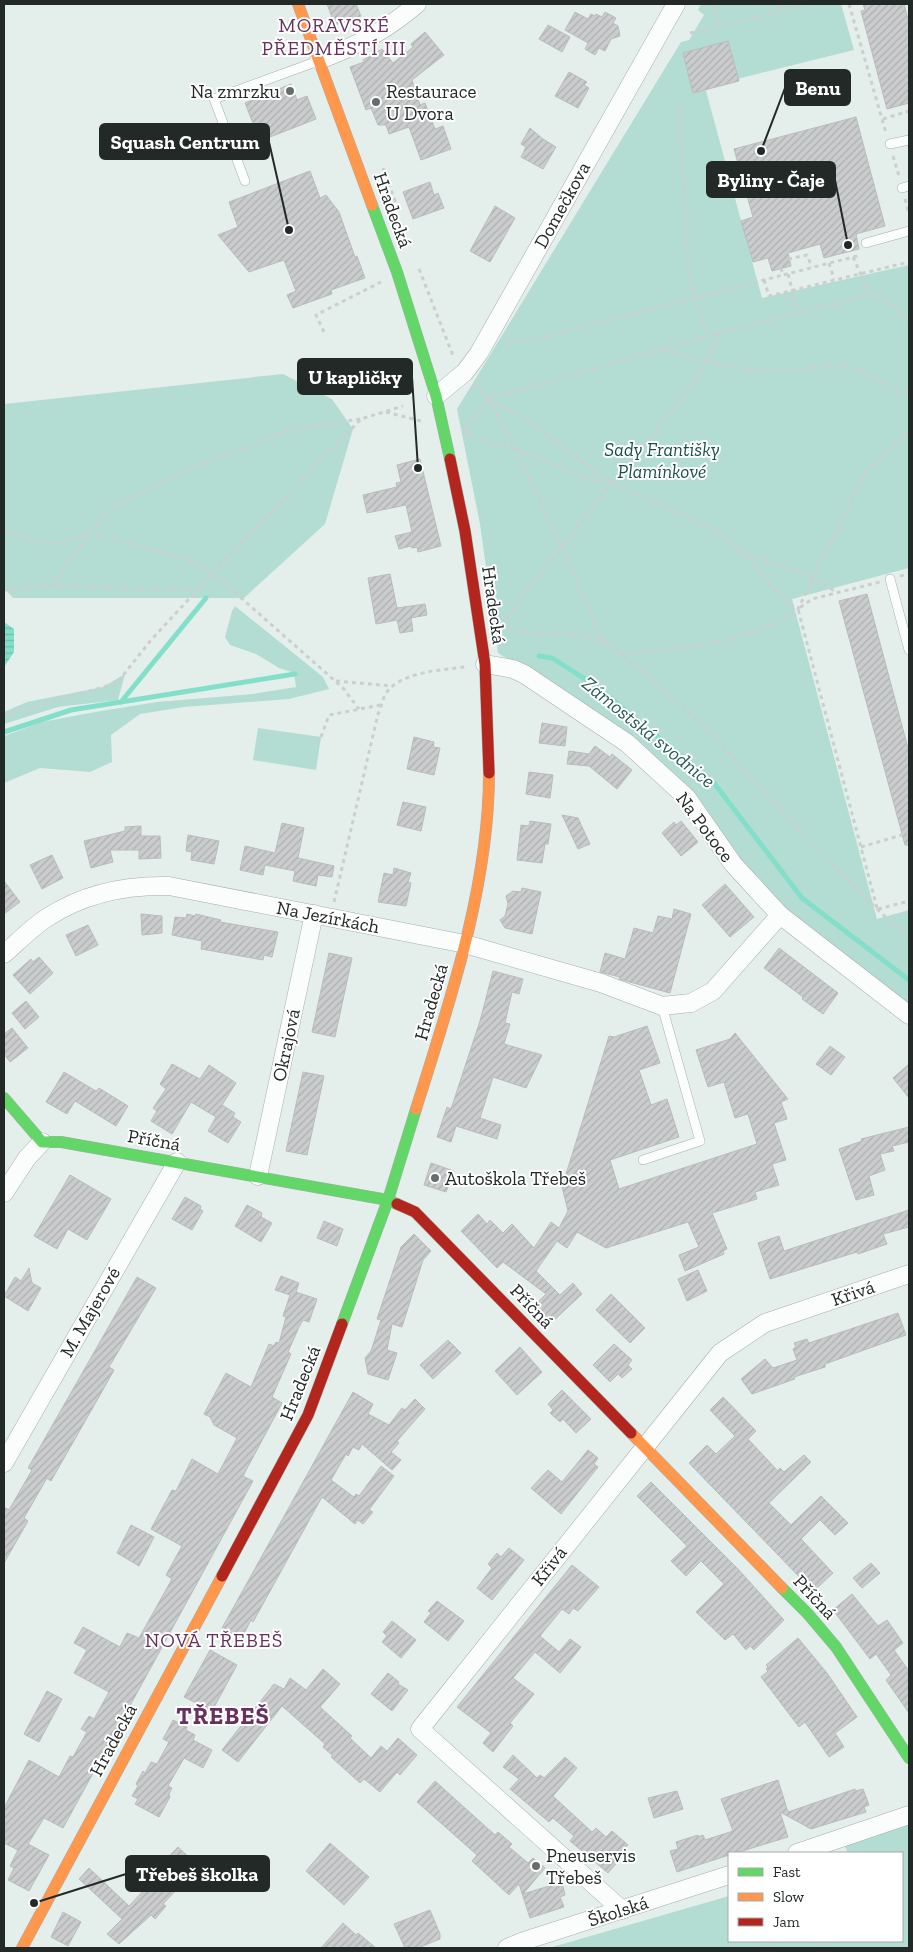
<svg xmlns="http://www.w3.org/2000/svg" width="913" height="1952" font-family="'Zilla Slab',serif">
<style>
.green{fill:#b3ddd2}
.water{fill:url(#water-rules)}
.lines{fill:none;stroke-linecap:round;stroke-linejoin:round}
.stream{stroke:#83dfca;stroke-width:5}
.building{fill:url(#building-hatch);stroke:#babcbc}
.lane-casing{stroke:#a6aeac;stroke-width:10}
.street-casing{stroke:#a6aeac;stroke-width:19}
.fast-casing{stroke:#a6aeac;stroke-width:12}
.slow-casing{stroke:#a6aeac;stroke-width:12}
.jam-casing{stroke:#a6aeac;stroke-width:12}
.path{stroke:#cbcfce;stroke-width:3;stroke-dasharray:4 4;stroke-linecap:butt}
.lane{stroke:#fbfdfc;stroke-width:9}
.street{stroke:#fbfdfc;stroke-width:18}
.fast{stroke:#63d668;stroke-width:11}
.slow{stroke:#ff974d;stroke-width:11}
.jam{stroke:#b3261e;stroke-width:11}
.poi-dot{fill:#666e6c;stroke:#fff;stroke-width:2}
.labels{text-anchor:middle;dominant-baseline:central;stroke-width:4;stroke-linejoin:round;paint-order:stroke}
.poi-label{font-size:19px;fill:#222927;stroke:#fff;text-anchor:start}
.street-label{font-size:19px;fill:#222927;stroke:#fff}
.park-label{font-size:19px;font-style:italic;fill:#1a5044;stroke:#fff}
.neighbourhood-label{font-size:20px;letter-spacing:1px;fill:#67305d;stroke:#fff}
.water-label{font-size:20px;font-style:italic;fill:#275c4f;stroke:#fff}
.district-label{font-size:24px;font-weight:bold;letter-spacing:1px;fill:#67305d;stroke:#fff}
.leader{fill:none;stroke:#222927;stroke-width:2}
.callout-dot{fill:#222927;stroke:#fff;stroke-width:2}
.callout{fill:#222927;stroke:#222927;stroke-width:2}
.callout-label{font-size:20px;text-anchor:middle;font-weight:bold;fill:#fff}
</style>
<defs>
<pattern id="water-rules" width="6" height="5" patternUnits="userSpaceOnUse" patternTransform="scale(1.25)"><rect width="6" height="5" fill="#83dfca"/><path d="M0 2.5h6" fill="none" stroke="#71bfae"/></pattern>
<pattern id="building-hatch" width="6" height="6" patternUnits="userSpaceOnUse" patternTransform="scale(1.25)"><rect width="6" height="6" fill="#cacccd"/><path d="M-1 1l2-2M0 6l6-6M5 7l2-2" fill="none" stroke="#adafb0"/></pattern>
</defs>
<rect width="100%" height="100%" fill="#e4efec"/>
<g class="green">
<polygon points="701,4 841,4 854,50 705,87 762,298 909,265 909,568 792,599 877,919 909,910 909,1006 789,914 620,728 498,653 480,524 457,409 681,42 689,40 704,15 698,10"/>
<polygon points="283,374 332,399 353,429 325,524 244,598 13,598 4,588 4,404"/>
<polygon points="235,606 323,677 329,689 289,699 184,707 140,714 111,735 112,762 90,772 40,768 4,783 4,736 42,722 95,712 157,702 253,694 296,687 294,673 279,668 256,654 230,645 225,637 232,611"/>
<polygon points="125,674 118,700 58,707 4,724 4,712 27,702 103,687"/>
<polygon points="258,728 321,737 316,770 253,760"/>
<polygon points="909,1822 909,1948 549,1948 729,1896 729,1941 902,1941 902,1853 848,1853 845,1846"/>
</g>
<polygon class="water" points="4,622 14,629 14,652 4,667"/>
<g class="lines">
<g class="stream">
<polyline points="539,656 552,658 596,686 714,783 802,898 909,980"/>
<polyline points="121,702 206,598"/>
<polyline points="4,732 71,710 295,674"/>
</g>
</g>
<g class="building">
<polygon points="327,4 356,4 361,16 335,25"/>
<polygon points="863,4 904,4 909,23 909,103 887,109 861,11 865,10"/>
<polygon points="575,12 588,19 591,14 595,16 596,14 602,17 605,12 616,18 613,23 618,26 620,36 611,39 605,51 599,48 595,55 585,49 588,43 565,30"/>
<polygon points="548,25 570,37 562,52 539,39"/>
<polygon points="425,32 444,55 412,80 420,105 425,103 435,129 443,126 451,149 421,160 409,127 389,134 386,125 378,125 371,108 366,110 350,67 364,62 363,60 382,49 393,63 413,47 411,44"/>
<polygon points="728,41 739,81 693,93 683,53"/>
<polygon points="569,72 587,82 584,85 589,88 578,108 555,96"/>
<polygon points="291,84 297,100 307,96 316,119 260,141 245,103"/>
<polygon points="856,117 885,226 856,234 859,249 824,258 820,244 788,253 791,266 772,271 768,258 753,262 741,221 753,217 734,149"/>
<polygon points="530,128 543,139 556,147 543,169 521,157 526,147 521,144"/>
<polygon points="310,171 320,198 326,195 339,212 355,257 357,256 365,278 331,290 332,294 293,308 287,295 296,291 284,260 249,272 218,235 238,227 229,202"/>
<polygon points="430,182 434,195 438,193 444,208 413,219 403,192"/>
<polygon points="495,206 515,218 490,262 470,251"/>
<polygon points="420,459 441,546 418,552 417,547 412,548 411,546 399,549 395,536 412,532 406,505 367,513 363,495 397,487 396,483 401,482 397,465"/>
<polygon points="390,574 397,608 425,604 427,615 411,618 413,631 400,633 397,620 376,624 368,578"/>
<polygon points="867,594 909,752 909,845 905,845 839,601"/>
<polygon points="542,723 567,727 565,746 539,743"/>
<polygon points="414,737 434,742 433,747 440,748 434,775 407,769"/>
<polygon points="595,746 610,757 612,754 632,770 617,789 589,766 567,764 569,751 589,754"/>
<polygon points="529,772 553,775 550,798 526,794"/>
<polygon points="403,802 426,807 421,831 397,825"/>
<polygon points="562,815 578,818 590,844 578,849"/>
<polygon points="530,821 551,824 548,844 545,844 542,863 517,860 521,825 529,826"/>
<polygon points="681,821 698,842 681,856 662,833 674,822 676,825"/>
<polygon points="282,823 304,828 298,858 334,866 332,877 318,875 316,886 293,881 295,871 265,865 263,875 240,870 245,846 275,853"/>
<polygon points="141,826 141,836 160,836 161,858 139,859 139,850 110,850 113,862 91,868 84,841 125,831 125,827"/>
<polygon points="188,835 219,841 214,864 191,860 192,852 186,851"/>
<polygon points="52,855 63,878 42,889 30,865"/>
<polygon points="394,868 411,873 408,882 411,883 406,906 378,902 384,873 393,875"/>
<polygon points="4,881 20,902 4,914"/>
<polygon points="725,884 754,917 730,937 702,905"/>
<polygon points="522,888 541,892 532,934 505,928 500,920 505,916 508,904 506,896 513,891 521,892"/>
<polygon points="674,909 691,914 670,993 626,981 619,979 620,977 600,972 605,953 625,959 634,928 653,933 658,916 672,919"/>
<polygon points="141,914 162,916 162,933 142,935"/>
<polygon points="187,914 195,916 196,914 221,920 220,922 278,932 272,957 264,955 263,960 201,949 202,941 172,935 175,917 186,918"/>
<polygon points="88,925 98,945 76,956 66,935"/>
<polygon points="779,948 838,993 823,1014 802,999 803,997 764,968"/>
<polygon points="329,953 352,958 335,1037 312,1032"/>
<polygon points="39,957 53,973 30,994 13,975 31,959 33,962"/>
<polygon points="493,971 523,979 519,994 512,992 505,1023 510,1024 504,1044 542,1055 526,1088 493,1077 480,1118 501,1125 497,1139 456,1126 451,1142 437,1137 447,1107 451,1109 480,1021"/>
<polygon points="26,1001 39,1017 25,1029 12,1013"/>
<polygon points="647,1026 660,1063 639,1070 651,1105 667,1099 679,1137 610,1160 619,1189 757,1144 748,1114 735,1118 724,1082 708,1087 696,1050 730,1039 735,1033 788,1099 781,1102 787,1119 774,1123 786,1160 772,1164 779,1185 755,1192 757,1199 712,1213 727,1249 723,1251 724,1254 685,1271 679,1255 699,1247 688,1222 606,1248 577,1232 567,1248 557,1241 536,1271 560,1295 573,1283 582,1294 551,1323 535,1305 546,1294 503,1262 497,1268 461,1231 478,1214 487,1224 490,1220 503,1233 512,1224 534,1248 551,1222 559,1228 568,1211 562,1187 609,1036 614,1037"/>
<polygon points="12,1028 28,1048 10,1062 4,1054 4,1034"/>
<polygon points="830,1046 845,1057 831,1075 816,1064"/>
<polygon points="172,1064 200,1079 209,1065 236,1083 222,1105 235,1113 233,1117 241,1122 228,1143 208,1131 216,1117 191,1102 172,1134 151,1121 157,1111 153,1108 166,1089 160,1084"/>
<polygon points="909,1064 909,1098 893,1078"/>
<polygon points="64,1072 96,1091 99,1088 128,1106 116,1126 75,1101 67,1114 46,1102"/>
<polygon points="303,1072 324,1076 307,1155 286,1151"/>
<polygon points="909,1127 909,1142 892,1146 894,1151 880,1154 885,1170 869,1176 874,1195 856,1200 839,1149 862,1141 861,1139"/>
<polygon points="431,1163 454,1171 446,1192 424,1185"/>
<polygon points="70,1175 111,1199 87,1240 68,1229 57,1249 34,1236"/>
<polygon points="185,1197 201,1206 200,1209 203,1211 192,1230 172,1219"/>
<polygon points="247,1205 262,1213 261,1217 272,1223 261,1242 235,1226"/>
<polygon points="909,1210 909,1227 883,1234 887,1244 858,1254 857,1252 770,1279 758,1243 779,1236 784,1251"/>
<polygon points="324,1221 343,1229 337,1246 317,1238"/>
<polygon points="414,1234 431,1251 423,1260 402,1327 392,1324 387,1350 397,1353 388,1380 368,1374 365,1358 371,1351 381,1320 377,1319 401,1247"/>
<polygon points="29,1268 32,1283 41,1288 28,1311 4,1296 15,1277 21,1281"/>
<polygon points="698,1270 707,1291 687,1301 678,1279"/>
<polygon points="281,1276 299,1283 296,1292 317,1299 309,1322 303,1320 299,1327 288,1352 291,1354 272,1397 282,1403 243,1476 253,1481 63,1828 44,1818 28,1844 49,1855 29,1891 8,1880 14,1868 10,1866 18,1850 4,1843 4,1808 29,1760 59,1777 70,1756 73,1757 87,1732 81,1729 89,1716 94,1719 109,1692 74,1673 87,1650 74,1643 83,1627 120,1647 127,1633 139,1638 172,1579 166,1575 182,1546 151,1529 172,1490 176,1491 192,1459 218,1474 237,1438 214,1425 210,1417 204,1414 226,1373 251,1387 269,1344 274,1346 276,1342 279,1343 286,1317 283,1316 290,1295 275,1290"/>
<polygon points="137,1277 156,1288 109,1367 114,1370 100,1395 51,1481 47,1478 24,1518 28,1521 4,1563 4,1507 9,1510 32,1470 28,1468"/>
<polygon points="611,1294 645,1328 630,1343 596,1310"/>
<polygon points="898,1313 906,1335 825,1364 825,1367 794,1377 795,1379 752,1394 741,1379 765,1359 773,1368 797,1360 793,1349 796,1347 794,1343 807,1339 809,1343"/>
<polygon points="448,1340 461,1353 433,1379 420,1365"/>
<polygon points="614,1344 632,1360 628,1365 632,1369 622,1378 618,1374 610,1382 593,1365"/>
<polygon points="520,1347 542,1372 517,1395 495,1371"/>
<polygon points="562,1390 591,1419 576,1433 563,1419 560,1422 550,1413 553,1410 548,1404"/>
<polygon points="353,1392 373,1404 368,1414 389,1425 402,1408 405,1410 415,1399 425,1409 397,1441 399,1443 391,1452 401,1460 392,1470 362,1444 359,1450 353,1447 348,1456 346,1454 331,1480 354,1497 356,1494 359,1496 381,1466 394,1476 369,1510 373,1512 363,1524 358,1520 355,1524 322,1497 253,1622 251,1620 241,1639 222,1628"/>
<polygon points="723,1397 756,1431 748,1439 778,1471 780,1468 784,1472 804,1455 811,1462 769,1503 791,1525 821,1496 848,1523 835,1535 820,1520 801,1539 833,1573 816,1589 811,1589 689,1463 707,1445 716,1454 735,1436 710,1410"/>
<polygon points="588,1450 598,1458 594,1464 598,1467 561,1514 531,1488 548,1470 562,1482"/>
<polygon points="651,1482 738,1569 784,1620 754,1650 750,1646 746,1650 733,1634 725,1640 696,1612 724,1584 701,1561 686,1576 671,1561 687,1546 637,1496"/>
<polygon points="131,1525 154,1537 139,1566 117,1553"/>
<polygon points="509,1548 524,1560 492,1600 477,1588 492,1568 488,1564 497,1553 501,1557"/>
<polygon points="871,1563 880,1573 862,1588 853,1578"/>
<polygon points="572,1565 599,1587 578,1611 573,1608 569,1614 562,1609 540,1636 559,1652 570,1639 581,1647 560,1673 535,1652 513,1678 534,1694 510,1723 513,1726 493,1752 483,1743 491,1733 457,1707"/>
<polygon points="852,1594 878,1626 887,1620 903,1643 894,1650 909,1671 909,1713 886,1680 891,1675 876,1654 870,1659 833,1610"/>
<polygon points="437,1601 464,1621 448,1641 424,1622 431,1613 428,1611"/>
<polygon points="392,1621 416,1640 401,1658 382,1642 387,1636 383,1632"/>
<polygon points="798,1638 827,1673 857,1717 835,1733 844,1747 829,1757 805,1722 799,1727 761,1677 768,1671 766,1669 768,1667 766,1665"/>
<polygon points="210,1650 237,1665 212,1711 184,1697"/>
<polygon points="323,1669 340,1684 320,1707 352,1736 350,1738 371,1758 381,1746 387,1751 398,1738 417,1755 400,1775 397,1772 380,1792 364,1779 360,1783 331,1757 333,1756 323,1747 325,1744 282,1706 238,1762 222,1750 274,1684 284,1689 290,1678 306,1690"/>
<polygon points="388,1673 399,1682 398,1684 408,1690 392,1711 371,1694"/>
<polygon points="47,1691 62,1699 39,1742 24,1734"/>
<polygon points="173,1720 187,1727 186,1730 195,1735 193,1740 212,1750 203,1768 184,1758 168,1786 172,1788 169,1794 170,1797 159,1817 135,1804 138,1799 132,1796 138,1786 136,1784 143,1771 145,1773 151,1762 157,1764 169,1742 163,1739"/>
<polygon points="513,1755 537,1778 540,1775 544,1778 565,1757 577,1768 553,1796 592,1832 596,1828 606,1837 612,1831 628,1845 618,1856 621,1858 608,1873 570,1841 574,1836 553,1818 549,1822 510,1789 519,1779 503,1767"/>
<polygon points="778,1780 788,1812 855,1789 855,1791 863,1789 869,1805 864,1807 866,1812 811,1829 780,1812 788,1837 739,1852 729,1853 729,1855 677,1872 670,1851 678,1849 676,1842 698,1835 698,1837 703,1835 705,1840 733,1831 721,1799"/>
<polygon points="435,1781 495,1835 498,1832 512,1844 509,1847 528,1863 533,1858 545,1868 523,1894 562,1882 565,1895 560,1897 564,1907 530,1918 519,1884 509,1895 472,1861 477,1855 417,1802"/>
<polygon points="677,1791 683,1809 654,1818 648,1798"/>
<polygon points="330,1843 369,1877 344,1905 306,1871"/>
<polygon points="178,1847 195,1863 191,1867 195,1870 163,1904 166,1906 155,1919 151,1915 119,1944 107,1934 122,1919 79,1879 89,1868 129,1906 163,1870 159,1867"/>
<polygon points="430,1910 440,1934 440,1939 418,1948 405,1948 394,1924"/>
<polygon points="63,1912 81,1922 68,1946 51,1937"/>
<polygon points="343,1923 356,1935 358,1933 376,1948 321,1948"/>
</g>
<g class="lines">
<defs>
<g id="lane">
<polyline points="890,144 909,140"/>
<polyline points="245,181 214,99 318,61"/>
<polyline points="902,188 909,186"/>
<polyline points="866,243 909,231"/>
<polyline points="890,579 909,650"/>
<polyline points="643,1160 700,1141 662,1006"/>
</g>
<g id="street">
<path d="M319,60C355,47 387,30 417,4"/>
<polyline points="436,396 465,372 479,353 676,4"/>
<polyline points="485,664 513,669 524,674 627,743 687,798 733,864 780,915 909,1015"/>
<path d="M4,954C18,942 32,927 48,917C85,893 126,885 169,886L465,944L601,983L662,1006L691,1003L713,991L780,915"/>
<polyline points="258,1176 314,914"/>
<polyline points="4,1193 27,1158 42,1142"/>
<polyline points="4,1463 177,1162"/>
<polyline points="797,1853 909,1815"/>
<polyline points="622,1910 420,1729 720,1353 765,1323 909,1274"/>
<polyline points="507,1948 524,1941 729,1875"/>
</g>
<g id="fast">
<polyline points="372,205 397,272 436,396 450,459"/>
<polyline points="4,1098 42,1142 61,1142 388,1200 397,1204"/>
<polyline points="342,1324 388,1200 416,1109"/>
<polyline points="782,1588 808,1614 836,1647 909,1758"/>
</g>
<g id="slow">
<polyline points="298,4 372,205"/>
<path d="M416,1109C450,1001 489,887 489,773"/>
<polyline points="631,1433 782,1588"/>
<polyline points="22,1948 222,1576"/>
</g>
<g id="jam">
<polyline points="450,459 465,531 485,664 489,773"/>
<polyline points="397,1204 415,1212 631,1433"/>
<polyline points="222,1576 308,1415 342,1324"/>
</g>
</defs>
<use href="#lane" class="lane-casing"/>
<use href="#street" class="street-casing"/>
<use href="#fast" class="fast-casing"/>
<use href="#slow" class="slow-casing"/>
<use href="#jam" class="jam-casing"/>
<g class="path">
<polyline points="714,4 719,27"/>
<polyline points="779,4 780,11"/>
<polyline points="849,4 886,133"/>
<polyline points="690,33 719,27 807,4"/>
<polyline points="679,105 689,276 708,336"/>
<polyline points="883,119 909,111"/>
<polyline points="893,156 899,176"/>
<polyline points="383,168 397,206"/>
<polyline points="905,199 909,214"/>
<polyline points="853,257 870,295"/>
<polyline points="788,259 807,255 812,267"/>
<polyline points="829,263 834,279"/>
<polyline points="781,268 783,275 861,255"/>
<polyline points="419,269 454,358"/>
<polyline points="788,274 798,313"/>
<polyline points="764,280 769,296 909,262"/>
<polyline points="324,332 316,315 381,282"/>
<polyline points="720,333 706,361 690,388 662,424 612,483 500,626 536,635 564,634 588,637 607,643 649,677 716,738 806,838 877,909 909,938"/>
<polyline points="505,341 533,340 783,275"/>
<path d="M663,350C696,359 731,369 765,371C791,373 817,364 842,366C867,368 885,391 909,393"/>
<polyline points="475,384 488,399 720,333 874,294 892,304 909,324"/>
<path d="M488,399C533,477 567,561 604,642"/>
<polyline points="488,400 524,418 611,483"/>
<polyline points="386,412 421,421"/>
<polyline points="465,431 488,399"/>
<polyline points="464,434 523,452 591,480 612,483 717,531 749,560 783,600 798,609"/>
<polyline points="4,531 37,541 57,544 91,533 189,560 213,573 343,688 359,709"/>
<polyline points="742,552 814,578 836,592"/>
<polyline points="900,576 909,574"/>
<polyline points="52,586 93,530 115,506 179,474 289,430 360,419"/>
<polyline points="4,590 52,586 196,591"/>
<path d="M621,654C661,650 703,647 743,636C762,631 782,619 798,609L867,470L909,433"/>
<polyline points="336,681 392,686"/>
<polyline points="4,716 117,683 151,640 213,573 361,419 403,406"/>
<polyline points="321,737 329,715 381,705"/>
<polyline points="861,847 909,833"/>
<path d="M334,902L378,714C381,708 382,701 385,695C398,672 441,670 465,667"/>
<polyline points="877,908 798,609 812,599 880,582"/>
<polyline points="878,909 909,901"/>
<polyline points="819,1941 826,1948"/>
<polyline points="767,1948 775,1941"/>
</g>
<use href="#lane" class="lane"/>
<use href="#street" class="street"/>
<use href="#fast" class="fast"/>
<use href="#slow" class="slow"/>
<use href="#jam" class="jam"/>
</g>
<g class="poi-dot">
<circle cx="290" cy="91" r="5"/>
<circle cx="376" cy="102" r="5"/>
<circle cx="435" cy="1178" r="5"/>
<circle cx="536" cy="1866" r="5"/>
</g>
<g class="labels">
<g class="poi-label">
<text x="280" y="91" text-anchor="end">Na zmrzku</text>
<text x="386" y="91">Restaurace<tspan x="386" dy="22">U Dvora</tspan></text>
<text x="445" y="1178">Autoškola Třebeš</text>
<text x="546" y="1855">Pneuservis<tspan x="546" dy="22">Třebeš</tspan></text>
</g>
<g class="street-label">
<text transform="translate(562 205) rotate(-61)">Domečkova</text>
<text transform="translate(393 210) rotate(70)">Hradecká</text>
<text transform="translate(494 605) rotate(82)">Hradecká</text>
<text transform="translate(705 827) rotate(53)">Na Potoce</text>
<text transform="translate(328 917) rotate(11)">Na Jezírkách</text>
<text transform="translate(431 1002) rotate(-74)">Hradecká</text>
<text transform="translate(286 1045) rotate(-78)">Okrajová</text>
<text transform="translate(154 1140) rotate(10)">Příčná</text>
<text transform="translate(853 1293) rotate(-19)">Křivá</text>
<text transform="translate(532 1306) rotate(46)">Příčná</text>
<text transform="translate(90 1312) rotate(-60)">M. Majerové</text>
<text transform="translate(300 1383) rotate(-68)">Hradecká</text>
<text transform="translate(549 1566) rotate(-52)">Křivá</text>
<text transform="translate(815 1597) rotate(47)">Příčná</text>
<text transform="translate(113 1740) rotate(-62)">Hradecká</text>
<text transform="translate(618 1911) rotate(-18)">Školská</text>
</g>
<g class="park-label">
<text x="662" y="449">Sady Františky<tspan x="662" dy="22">Plamínkové</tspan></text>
</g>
<g class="neighbourhood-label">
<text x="334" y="25">MORAVSKÉ<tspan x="334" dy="23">PŘEDMĚSTÍ III</tspan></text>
<text x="214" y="1640">NOVÁ TŘEBEŠ</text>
</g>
<g class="water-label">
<text transform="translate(649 732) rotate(39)">Zámostská svodnice</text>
</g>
<g class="district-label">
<text x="223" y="1715">TŘEBEŠ</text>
</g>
</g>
<path class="leader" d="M761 151L785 88M289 230L269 142M848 245L835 180M418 468L412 377M34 1903L126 1874"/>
<g class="callout-dot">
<circle cx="761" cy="151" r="5"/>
<circle cx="289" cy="230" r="5"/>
<circle cx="848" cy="245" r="5"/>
<circle cx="418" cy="468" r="5"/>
<circle cx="34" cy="1903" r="5"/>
</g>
<g class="callout">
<rect x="785" y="70" width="65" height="35" rx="5"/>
<rect x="100" y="124" width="169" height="35" rx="5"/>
<rect x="707" y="162" width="128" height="35" rx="5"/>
<rect x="298" y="359" width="114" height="35" rx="5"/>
<rect x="126" y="1856" width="143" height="35" rx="5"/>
</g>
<g class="callout-label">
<text x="818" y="95">Benu</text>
<text x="185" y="149">Squash Centrum</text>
<text x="771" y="187">Byliny - Čaje</text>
<text x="355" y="384">U kapličky</text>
<text x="197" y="1881">Třebeš školka</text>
</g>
<rect width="913" height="1952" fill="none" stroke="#222927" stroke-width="10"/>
<rect x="728" y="1852" width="175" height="90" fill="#ffffff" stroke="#a7a9a9"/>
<rect x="738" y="1868" width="25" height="8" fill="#63d668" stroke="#a7a9a9"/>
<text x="773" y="1877" font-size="15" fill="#222927">Fast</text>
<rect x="738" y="1893" width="25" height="8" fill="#ff974d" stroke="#a7a9a9"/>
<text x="773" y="1902" font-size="15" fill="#222927">Slow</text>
<rect x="738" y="1918" width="25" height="8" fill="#b3261e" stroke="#a7a9a9"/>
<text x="773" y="1927" font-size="15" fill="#222927">Jam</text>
</svg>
